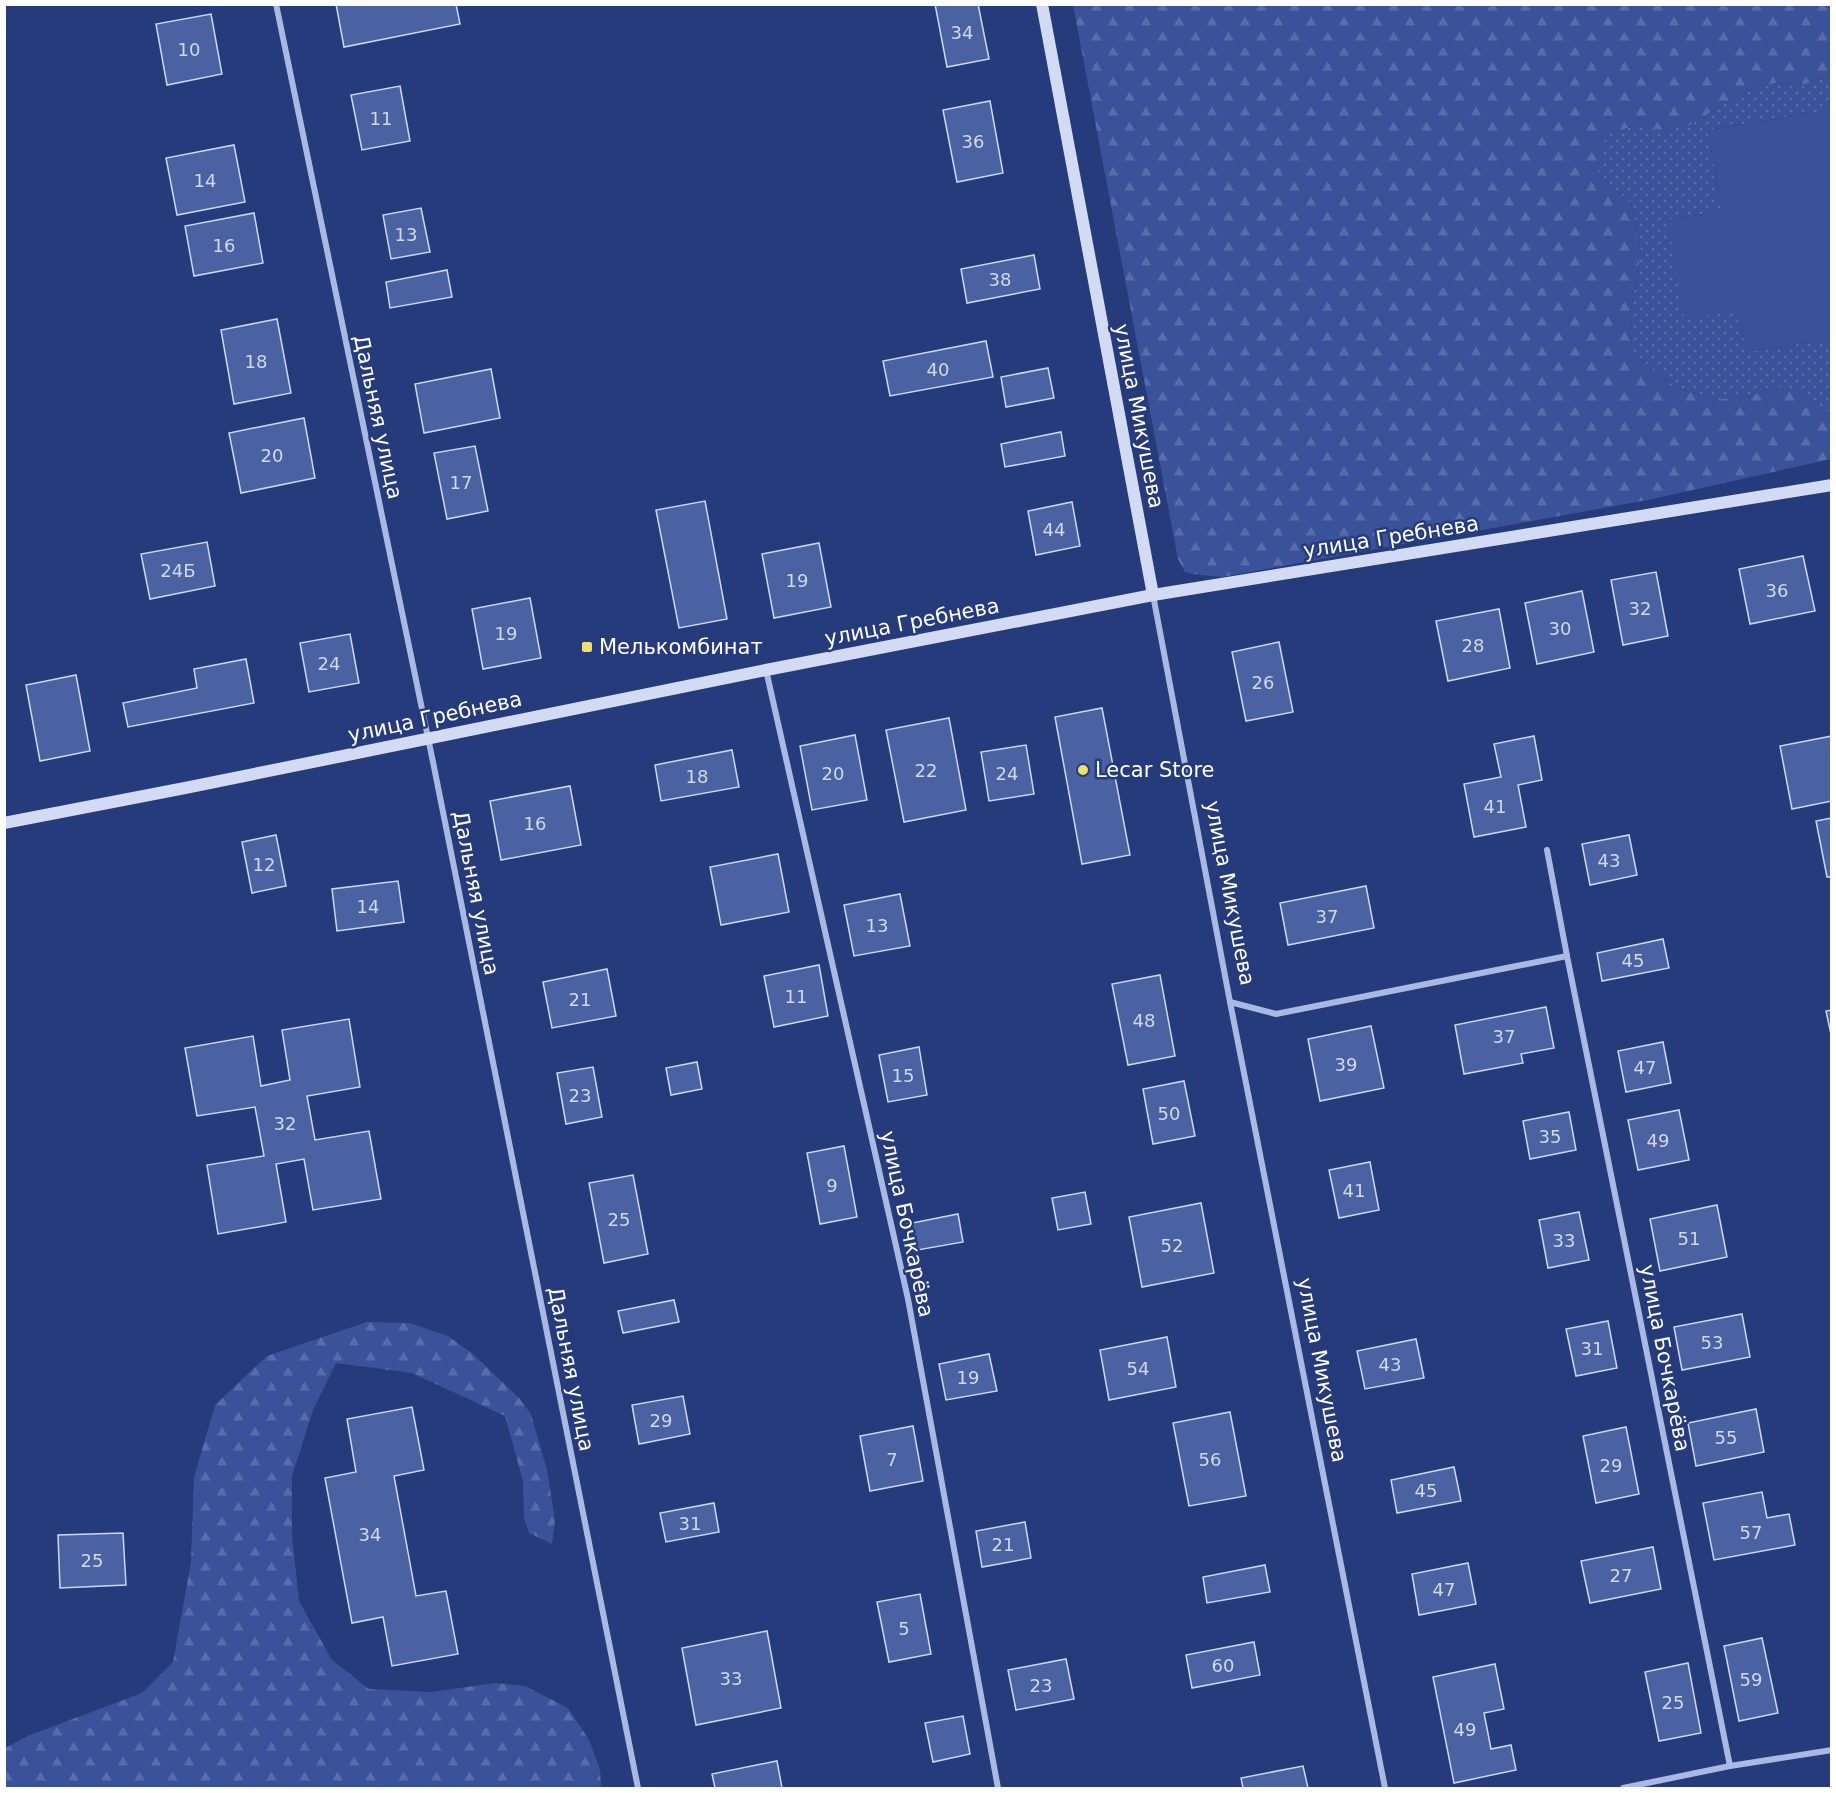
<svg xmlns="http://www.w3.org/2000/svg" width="1836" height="1793" font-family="'DejaVu Sans',sans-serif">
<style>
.grass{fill:url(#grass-dots)}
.forest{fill:url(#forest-firs)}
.pitch{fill:#395299}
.building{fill:#4a62a2;stroke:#ccd7f4;stroke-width:1.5}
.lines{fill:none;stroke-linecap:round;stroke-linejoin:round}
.street{stroke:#aab9e4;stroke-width:6}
.secondary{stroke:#d3dbf4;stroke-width:12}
.poi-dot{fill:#ede06f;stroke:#263b7b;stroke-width:2}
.labels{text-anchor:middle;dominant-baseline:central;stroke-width:5;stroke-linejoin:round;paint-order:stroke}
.number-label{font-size:18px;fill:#d2d8e8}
.street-label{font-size:21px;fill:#fff;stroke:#263b7b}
.poi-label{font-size:21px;fill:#fff;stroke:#263b7b;text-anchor:start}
</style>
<defs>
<pattern id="grass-dots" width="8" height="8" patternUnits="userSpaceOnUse" patternTransform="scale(1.5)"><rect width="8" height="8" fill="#395299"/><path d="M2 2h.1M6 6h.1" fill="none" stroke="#576ca8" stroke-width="1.8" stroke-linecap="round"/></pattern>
<pattern id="forest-firs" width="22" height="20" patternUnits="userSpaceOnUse" patternTransform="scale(1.5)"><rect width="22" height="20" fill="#395299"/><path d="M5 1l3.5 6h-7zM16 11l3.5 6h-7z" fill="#576ca8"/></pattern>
</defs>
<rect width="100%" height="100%" fill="#263b7b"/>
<polygon class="grass" points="1831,70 1831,110 1708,130 1721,211 1668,220 1739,309 1746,352 1831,339 1831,414 1773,386 1749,397 1717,399 1678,389 1632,352 1630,314 1641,251 1631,203 1598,174 1605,133 1633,127 1665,130 1688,126 1744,92 1774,83 1805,84 1829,76"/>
<g class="forest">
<polygon points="1749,5 1831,5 1832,70 1829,76 1805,84 1774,83 1744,92 1688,126 1665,130 1633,127 1606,133 1598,174 1631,203 1641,251 1630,314 1632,352 1678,389 1718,399 1749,397 1773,386 1802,392 1831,414 1831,459 1648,500 1222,577 1192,574 1185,572 1178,559 1073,5"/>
<polygon points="367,1322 410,1323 448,1336 473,1354 519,1398 531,1414 547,1470 555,1520 552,1544 529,1533 524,1518 523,1481 505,1416 412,1373 336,1363 313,1410 292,1476 292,1535 299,1601 332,1660 369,1689 431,1692 495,1683 525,1686 568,1708 589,1740 600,1769 601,1788 5,1788 5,1748 30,1735 142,1693 173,1662 191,1562 194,1477 215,1405 267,1356"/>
</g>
<polygon class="pitch" points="1831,110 1831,339 1746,352 1739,310 1684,319 1668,220 1721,211 1708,130"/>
<g class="building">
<polygon points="336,4 456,4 460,24 344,47"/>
<polygon points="935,4 978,4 989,59 947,67"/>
<polygon points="211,14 222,74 167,85 156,24"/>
<polygon points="400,86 410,141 362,150 351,95"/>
<polygon points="990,101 1003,173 957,182 943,110"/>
<polygon points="234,145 245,202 177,215 166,158"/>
<polygon points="421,208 430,252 391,259 383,215"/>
<polygon points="254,213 263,263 194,276 185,226"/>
<polygon points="1034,255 1040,289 967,303 961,269"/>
<polygon points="447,270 452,297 390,308 386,282"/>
<polygon points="277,319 291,393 234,404 221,330"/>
<polygon points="986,341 993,377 890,396 883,361"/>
<polygon points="1048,368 1054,398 1006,407 1001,377"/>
<polygon points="491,369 500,418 424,433 415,384"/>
<polygon points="304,418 315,478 241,493 229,433"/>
<polygon points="1061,432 1065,456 1005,467 1001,444"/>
<polygon points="475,446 488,511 447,519 434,453"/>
<polygon points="705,501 727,619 679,628 656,510"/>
<polygon points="1072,502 1080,546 1036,555 1028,511"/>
<polygon points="207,542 215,586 150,599 141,554"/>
<polygon points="819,543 831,607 774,618 762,554"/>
<polygon points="1803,556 1815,611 1750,624 1739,569"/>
<polygon points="1656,572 1668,636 1623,645 1611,580"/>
<polygon points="1582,591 1594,652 1537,664 1525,603"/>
<polygon points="530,598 541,658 483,669 472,609"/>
<polygon points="1499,609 1510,668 1448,681 1436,621"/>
<polygon points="350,634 359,683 309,692 300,643"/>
<polygon points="1279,642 1293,712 1246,721 1232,652"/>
<polygon points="246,659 254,703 128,727 123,703 197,688 194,669"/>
<polygon points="76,675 90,751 40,761 26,685"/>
<polygon points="1102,708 1130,855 1082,864 1055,717"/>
<polygon points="949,718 966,810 904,822 886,730"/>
<polygon points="855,735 867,800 812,810 800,746"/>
<polygon points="1534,736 1542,780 1518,785 1526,827 1474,837 1464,784 1501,777 1494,744"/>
<polygon points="1832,736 1832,801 1792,809 1780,746"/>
<polygon points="1026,745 1034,794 989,801 981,752"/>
<polygon points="732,750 739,787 661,801 655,765"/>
<polygon points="570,786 581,845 501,860 490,801"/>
<polygon points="1832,818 1832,877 1827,877 1816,821"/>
<polygon points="276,835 286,886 252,893 242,842"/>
<polygon points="1629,835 1637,875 1590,885 1582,844"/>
<polygon points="778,854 789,912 721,925 710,867"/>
<polygon points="398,881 404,922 337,931 332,889"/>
<polygon points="1366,886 1374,928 1288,945 1280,903"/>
<polygon points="900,894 910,946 854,956 844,905"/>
<polygon points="1663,939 1669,968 1602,981 1597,953"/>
<polygon points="819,965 828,1016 774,1027 764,976"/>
<polygon points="607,969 616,1016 552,1028 543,982"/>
<polygon points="1160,975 1175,1056 1128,1065 1112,984"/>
<polygon points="1546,1007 1554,1048 1521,1054 1523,1063 1464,1074 1455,1025"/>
<polygon points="1832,1010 1832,1039 1826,1011"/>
<polygon points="349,1019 360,1087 307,1096 315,1140 369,1131 381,1199 313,1210 304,1159 276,1164 286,1222 218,1234 207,1165 264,1156 255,1107 197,1116 185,1048 253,1036 261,1086 290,1080 282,1030"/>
<polygon points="1371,1026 1384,1088 1320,1101 1308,1039"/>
<polygon points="1663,1042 1671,1083 1626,1092 1618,1051"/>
<polygon points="919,1047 927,1095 888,1102 879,1055"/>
<polygon points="697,1062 702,1089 671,1095 666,1068"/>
<polygon points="593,1067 602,1117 566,1124 557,1073"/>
<polygon points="1184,1081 1195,1136 1153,1144 1143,1089"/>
<polygon points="1679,1110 1689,1160 1638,1170 1628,1120"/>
<polygon points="1569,1112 1576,1150 1530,1159 1523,1121"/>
<polygon points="844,1146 857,1217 820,1224 807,1153"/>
<polygon points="1370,1162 1379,1210 1339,1218 1329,1170"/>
<polygon points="633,1175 648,1254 604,1263 589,1183"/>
<polygon points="1085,1192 1091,1224 1058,1230 1052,1198"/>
<polygon points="1201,1203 1214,1273 1142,1287 1129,1217"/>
<polygon points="1717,1205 1727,1257 1660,1271 1650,1219"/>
<polygon points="1579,1212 1589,1260 1548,1268 1539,1220"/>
<polygon points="958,1214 963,1242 912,1251 907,1224"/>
<polygon points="674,1300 679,1322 623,1333 618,1311"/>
<polygon points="1742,1314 1750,1357 1682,1370 1674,1327"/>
<polygon points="1608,1321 1617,1368 1576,1376 1566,1329"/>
<polygon points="1167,1337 1176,1387 1109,1400 1100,1350"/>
<polygon points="1416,1339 1424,1378 1365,1389 1357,1351"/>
<polygon points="989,1354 997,1391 946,1400 939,1364"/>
<polygon points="683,1396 690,1434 639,1444 632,1405"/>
<polygon points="412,1407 424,1470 394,1476 416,1596 446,1591 458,1654 392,1666 383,1617 352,1623 325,1478 356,1472 347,1419"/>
<polygon points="1756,1409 1764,1452 1696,1466 1688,1423"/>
<polygon points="1230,1412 1246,1496 1189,1506 1173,1423"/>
<polygon points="913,1426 923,1481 870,1491 860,1436"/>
<polygon points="1626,1427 1639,1494 1596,1503 1583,1436"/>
<polygon points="1454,1467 1461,1501 1397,1513 1391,1480"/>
<polygon points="1762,1492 1767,1518 1789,1514 1795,1545 1714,1560 1703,1503"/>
<polygon points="714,1503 719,1532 666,1542 660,1513"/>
<polygon points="1025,1522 1031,1558 982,1567 976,1531"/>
<polygon points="123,1533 126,1585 60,1588 58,1535"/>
<polygon points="1653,1547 1661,1589 1590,1603 1581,1561"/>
<polygon points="1468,1563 1476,1604 1419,1615 1412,1574"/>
<polygon points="1265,1565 1270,1592 1207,1603 1203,1577"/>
<polygon points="920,1594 931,1654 889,1662 877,1602"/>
<polygon points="767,1631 781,1708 696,1725 682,1648"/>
<polygon points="1762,1638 1778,1713 1739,1721 1724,1646"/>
<polygon points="1254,1642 1260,1675 1192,1688 1186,1655"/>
<polygon points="1066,1659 1074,1699 1016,1710 1008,1670"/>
<polygon points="1688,1663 1701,1733 1659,1741 1645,1672"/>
<polygon points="1495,1664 1504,1709 1484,1713 1491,1749 1511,1745 1516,1770 1454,1783 1433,1677"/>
<polygon points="963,1716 970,1754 933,1762 925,1723"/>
<polygon points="777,1761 782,1788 715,1788 712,1774"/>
<polygon points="1303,1766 1308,1788 1243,1788 1241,1778"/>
</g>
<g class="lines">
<g class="street">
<polyline points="276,4 433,762 638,1788"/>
<polyline points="1153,595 1230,1002 1385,1788"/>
<polyline points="766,670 908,1299 998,1788"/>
<polyline points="1547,850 1567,956"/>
<polyline points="1230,1002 1276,1014 1567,956 1730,1766"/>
<polyline points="1623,1788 1730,1766 1832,1750"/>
</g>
<g class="secondary">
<polyline points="1042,4 1153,595"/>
<polyline points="4,823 185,788 766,670 1153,595 1832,485"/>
</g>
</g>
<g class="poi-dot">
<rect x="581" y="641" width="12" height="12" rx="3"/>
<circle cx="1083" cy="770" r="6"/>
</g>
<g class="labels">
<g class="number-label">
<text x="962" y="32">34</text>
<text x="189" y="49">10</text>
<text x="381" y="118">11</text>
<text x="973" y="141">36</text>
<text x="205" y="180">14</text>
<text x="406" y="234">13</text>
<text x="224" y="245">16</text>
<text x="1000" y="279">38</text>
<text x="256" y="361">18</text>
<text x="938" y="369">40</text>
<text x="272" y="455">20</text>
<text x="461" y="482">17</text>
<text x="1054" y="529">44</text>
<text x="178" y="570">24Б</text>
<text x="797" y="580">19</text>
<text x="1777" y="590">36</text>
<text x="1640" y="608">32</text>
<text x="1560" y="628">30</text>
<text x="506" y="633">19</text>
<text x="1473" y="645">28</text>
<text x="329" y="663">24</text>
<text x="1263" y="682">26</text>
<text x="926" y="770">22</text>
<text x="833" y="773">20</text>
<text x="1007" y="773">24</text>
<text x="697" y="776">18</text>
<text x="1495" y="806">41</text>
<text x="535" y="823">16</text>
<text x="1609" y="860">43</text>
<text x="264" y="864">12</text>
<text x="368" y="906">14</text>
<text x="1327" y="916">37</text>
<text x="877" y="925">13</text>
<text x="1633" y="960">45</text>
<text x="796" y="996">11</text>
<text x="580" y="999">21</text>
<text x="1144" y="1020">48</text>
<text x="1504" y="1036">37</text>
<text x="1346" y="1064">39</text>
<text x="1645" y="1067">47</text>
<text x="903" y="1075">15</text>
<text x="580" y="1095">23</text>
<text x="1169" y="1113">50</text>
<text x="285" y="1123">32</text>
<text x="1550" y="1136">35</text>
<text x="1658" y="1140">49</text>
<text x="832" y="1185">9</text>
<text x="1354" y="1190">41</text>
<text x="619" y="1219">25</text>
<text x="1689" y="1238">51</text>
<text x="1564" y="1240">33</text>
<text x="1172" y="1245">52</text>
<text x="1712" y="1342">53</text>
<text x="1592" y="1348">31</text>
<text x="1390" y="1364">43</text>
<text x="1138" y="1368">54</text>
<text x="968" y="1377">19</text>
<text x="661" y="1420">29</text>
<text x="1726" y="1437">55</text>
<text x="892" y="1459">7</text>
<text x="1210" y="1459">56</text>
<text x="1611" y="1465">29</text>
<text x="1426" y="1490">45</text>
<text x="690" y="1523">31</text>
<text x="1751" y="1532">57</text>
<text x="370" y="1534">34</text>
<text x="1003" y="1544">21</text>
<text x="92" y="1560">25</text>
<text x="1621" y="1575">27</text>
<text x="1444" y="1589">47</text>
<text x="904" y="1628">5</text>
<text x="1223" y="1665">60</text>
<text x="731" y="1678">33</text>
<text x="1751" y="1679">59</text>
<text x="1041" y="1685">23</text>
<text x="1673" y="1702">25</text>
<text x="1465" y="1729">49</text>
</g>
<g class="street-label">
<text transform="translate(1139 416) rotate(79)">улица Микушева</text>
<text transform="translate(378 417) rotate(78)">Дальняя улица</text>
<text transform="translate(1391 537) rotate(-9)">улица Гребнева</text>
<text transform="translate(912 622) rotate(-11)">улица Гребнева</text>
<text transform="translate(435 717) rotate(-12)">улица Гребнева</text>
<text transform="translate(476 893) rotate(79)">Дальняя улица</text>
<text transform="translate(1230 893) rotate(79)">улица Микушева</text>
<text transform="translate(907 1224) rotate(78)">улица Бочкарёва</text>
<text transform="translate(1665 1358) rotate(79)">улица Бочкарёва</text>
<text transform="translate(571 1369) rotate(79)">Дальняя улица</text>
<text transform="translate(1322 1370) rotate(79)">улица Микушева</text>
</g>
<g class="poi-label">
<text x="599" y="647">Мелькомбинат</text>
<text x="1095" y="770">Lecar Store</text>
</g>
</g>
<rect width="1836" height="1793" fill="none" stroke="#ffffff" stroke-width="12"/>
</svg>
